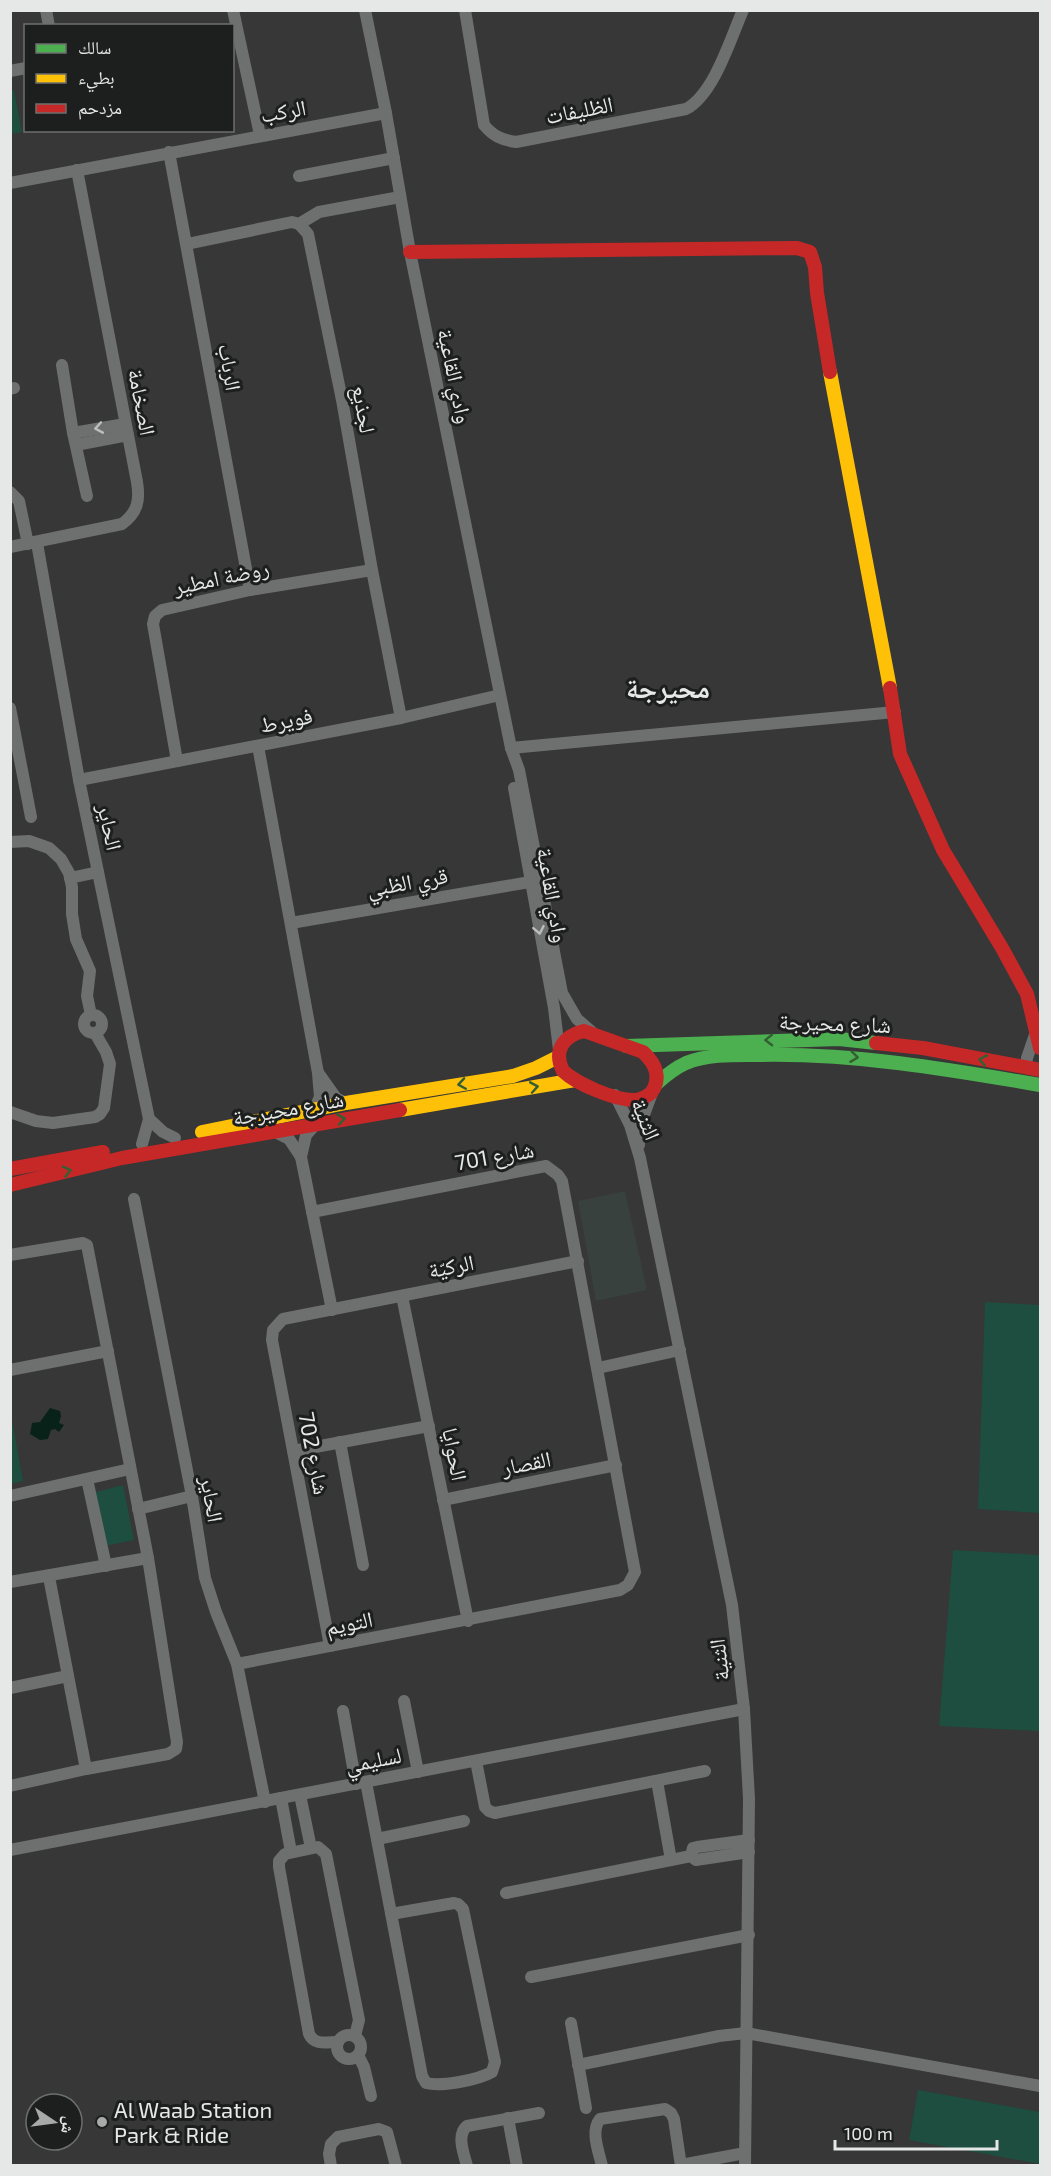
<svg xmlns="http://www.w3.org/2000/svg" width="1051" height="2176" font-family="'Exo 2','Noto Naskh Arabic',sans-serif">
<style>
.built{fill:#39413e}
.green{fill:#1d4e3f}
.water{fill:#08221a}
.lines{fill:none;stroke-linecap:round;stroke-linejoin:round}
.street{stroke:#6e6f6f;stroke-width:12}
.fast{stroke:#4caf50;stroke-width:14}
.slow{stroke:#ffc107;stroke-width:14}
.jam{stroke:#c62828;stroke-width:14}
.oneway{stroke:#bcbebd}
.oneway2{stroke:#326034}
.poi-dot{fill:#a8aaa9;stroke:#1d1f1e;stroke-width:2}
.labels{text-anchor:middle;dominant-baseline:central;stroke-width:6;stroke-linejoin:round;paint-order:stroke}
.street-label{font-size:22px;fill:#e6e8e7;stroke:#1d1f1e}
.poi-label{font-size:22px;fill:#e6e8e7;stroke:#1d1f1e;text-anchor:start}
.district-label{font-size:28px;font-weight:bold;fill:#e6e8e7;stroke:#1d1f1e}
</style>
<rect width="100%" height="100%" fill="#363736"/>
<polygon class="built" points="625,1191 647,1290 596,1301 578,1201"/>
<g class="green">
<polygon points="14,90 22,132 11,134 11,91"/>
<polygon points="985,1302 1040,1305 1040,1513 978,1509"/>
<polygon points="11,1415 23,1481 11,1484 10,1484"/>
<polygon points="123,1485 134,1540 105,1546 96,1492"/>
<polygon points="953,1550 1040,1555 1040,1731 939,1726"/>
<polygon points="918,2090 1040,2112 1040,2164 909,2140"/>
</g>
<polygon class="water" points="50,1408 60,1411 61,1416 59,1423 64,1425 59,1432 55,1429 51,1430 48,1439 40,1440 30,1434 32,1423 40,1422"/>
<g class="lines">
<g class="street">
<polyline points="46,10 49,26"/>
<polyline points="233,10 260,135"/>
<polyline points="365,10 386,113 410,252 511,748 519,770 562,993 577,1019 592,1032"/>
<path d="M465,10L484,125C493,136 502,140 516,142L686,109C714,94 730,40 743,10"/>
<polyline points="10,71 26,68"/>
<polyline points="169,152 250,590"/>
<polyline points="299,176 394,158"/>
<polyline points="10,183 386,113"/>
<polyline points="299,224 319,212 400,197"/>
<polyline points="187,244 292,222 299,224 308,234 342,400 372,570 401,718"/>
<polyline points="62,365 73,433 87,496"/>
<polyline points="10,389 14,388"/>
<polyline points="73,433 125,424"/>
<polyline points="76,445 128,435"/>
<polyline points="10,492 19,501 28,544"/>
<polyline points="37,543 79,780 149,1119 142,1144"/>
<path d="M10,547L122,524C138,512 140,500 137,482L77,170"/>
<polyline points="10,708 31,817"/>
<polyline points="258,746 318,1073 320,1097 314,1110"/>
<polyline points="511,748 895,712"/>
<polyline points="177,761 153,624 155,616 162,610 250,590 372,570"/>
<polyline points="79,780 401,718 500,695"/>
<polyline points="514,788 554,1008 559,1050"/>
<polyline points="10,842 29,841 49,848 61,859 69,873 72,887 72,914 76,939 90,971 87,996 91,1015"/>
<polyline points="70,878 98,872"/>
<polyline points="291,923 530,882"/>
<circle cx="93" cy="1024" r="9"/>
<polyline points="1026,1068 1027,1058 1036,1032"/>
<polyline points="319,1074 336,1098 346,1103"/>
<polyline points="615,1095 630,1125 640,1158 732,1605 744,1709 749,1799 745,2166"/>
<polyline points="10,1112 36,1121 53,1123 95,1117 100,1114 104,1108 110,1064 106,1052 95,1033"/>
<polyline points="149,1119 163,1132 175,1138"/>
<polyline points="316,1124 306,1135 301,1157 332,1310"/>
<polyline points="275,1132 289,1139 301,1157"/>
<polyline points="639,1145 641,1123 652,1093"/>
<polyline points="134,1199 192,1496 205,1578 216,1612 237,1664 265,1802"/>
<polyline points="10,1255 83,1243 87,1245 148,1558 177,1742 176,1749 168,1754 86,1769 10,1786"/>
<polyline points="402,1296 468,1621"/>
<polyline points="598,1368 680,1350"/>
<polyline points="10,1370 108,1351"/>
<polyline points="340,1442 363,1565"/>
<polyline points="293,1451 429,1426"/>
<polyline points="87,1479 106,1566"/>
<polyline points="10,1496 130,1469"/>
<polyline points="443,1500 616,1465"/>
<polyline points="138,1509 192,1496"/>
<polyline points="49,1577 86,1769"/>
<polyline points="10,1582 148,1558"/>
<polyline points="330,1646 272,1340 273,1330 283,1319 578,1261"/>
<polyline points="237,1664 620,1590 628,1585 635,1572 562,1181 558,1175 546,1166 312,1212"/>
<polyline points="10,1688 68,1676"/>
<polyline points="404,1701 418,1772"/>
<polyline points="343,1711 356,1784"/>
<polyline points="476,1761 485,1807 489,1811 495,1813 705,1771"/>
<polyline points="657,1781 671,1860"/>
<path d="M366,1782L422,2076L426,2083C441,2087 478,2080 492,2072L495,2062L463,1909L458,1904L454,1903L391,1914"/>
<polyline points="300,1795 311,1848"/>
<polyline points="281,1798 291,1852"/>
<polyline points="377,1839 464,1821"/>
<polyline points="10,1850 744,1709"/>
<polyline points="749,1852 696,1860 691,1856 693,1848 697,1847 749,1840"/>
<polyline points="506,1893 691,1856"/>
<polyline points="531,1977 749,1935"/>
<polyline points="571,2023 586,2108"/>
<circle cx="349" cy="2047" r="12"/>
<path d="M338,2042C327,2042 315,2046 309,2034L279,1867V1861L285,1854L318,1847L326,1854L359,2020L355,2036"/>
<polyline points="358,2055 364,2067 371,2096"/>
<polyline points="578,2065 719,2036 746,2033 1040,2086"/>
<polyline points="508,2118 517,2166"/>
<polyline points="681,2165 745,2153"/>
<polyline points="331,2166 329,2154 331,2144 338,2137 379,2129 387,2132 396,2166"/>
<path d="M467,2166C464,2154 456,2135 467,2126L539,2113"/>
<path d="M602,2166C599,2152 590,2131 600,2119L665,2109L671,2113L674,2119L681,2166"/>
</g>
<g class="fast">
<polyline points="626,1046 839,1039 876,1043"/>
<path d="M656,1084C665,1076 675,1068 686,1063C708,1054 735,1055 758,1055C853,1053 947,1069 1040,1085"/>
</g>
<g class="slow">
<polyline points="830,372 890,688"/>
<polyline points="400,1110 575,1080"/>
<polyline points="202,1132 346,1103 513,1076 536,1068 558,1057"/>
</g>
<g class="jam">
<polyline points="410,252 797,248 810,252 815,267 817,293 830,372"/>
<polyline points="890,688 900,754 943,850 1002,948 1027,994 1040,1048"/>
<path d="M584,1031L643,1052C656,1064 662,1078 651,1093C646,1097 641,1100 634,1100C614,1100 577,1084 563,1071C553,1051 563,1036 584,1031Z"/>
<polyline points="876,1043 923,1048 1040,1070"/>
<polyline points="10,1169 103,1152"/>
<polyline points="10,1185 122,1158 400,1110"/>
</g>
</g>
<defs><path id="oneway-chevron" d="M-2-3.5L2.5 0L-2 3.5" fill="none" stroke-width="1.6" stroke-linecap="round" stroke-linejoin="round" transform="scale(1.5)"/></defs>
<g class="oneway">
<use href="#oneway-chevron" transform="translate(99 428) rotate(170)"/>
<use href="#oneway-chevron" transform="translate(539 930) rotate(79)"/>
</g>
<g class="oneway2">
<use href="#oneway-chevron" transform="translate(769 1040) rotate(179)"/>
<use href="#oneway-chevron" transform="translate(854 1057) rotate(7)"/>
<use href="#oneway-chevron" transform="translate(983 1060) rotate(-169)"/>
<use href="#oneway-chevron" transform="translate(462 1084) rotate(171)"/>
<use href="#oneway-chevron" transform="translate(534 1087) rotate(-10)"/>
<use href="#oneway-chevron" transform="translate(341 1119) rotate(-10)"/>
<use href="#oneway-chevron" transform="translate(67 1171) rotate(-14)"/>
</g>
<circle class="poi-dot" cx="102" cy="2122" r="6"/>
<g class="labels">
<g class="street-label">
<text transform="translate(579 109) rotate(-11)">الظليفات</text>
<text transform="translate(283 110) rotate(-10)">الركب</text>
<text transform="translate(231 367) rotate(80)">الرباب</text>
<text transform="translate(456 376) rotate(78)">وادي القاعية</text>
<text transform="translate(143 402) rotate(79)">الصخامة</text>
<text transform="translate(365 409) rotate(80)">لجذيع</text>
<text transform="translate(221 576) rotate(-12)">روضة امطير</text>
<text transform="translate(286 719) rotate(-11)">فويرط</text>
<text transform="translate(111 827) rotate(78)">الحاير</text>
<text transform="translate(407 881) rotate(-10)">قري الظبي</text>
<text transform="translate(554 895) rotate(80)">وادي القاعية</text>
<text transform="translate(835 1022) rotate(2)">شارع محيرجة</text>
<text transform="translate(288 1107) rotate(-10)">شارع محيرجة</text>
<text transform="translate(647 1119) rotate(68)">الثنية</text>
<text transform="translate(494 1155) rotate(-10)">شارع 701</text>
<text transform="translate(451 1265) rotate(-11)">الركيّة</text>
<text transform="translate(315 1453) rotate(79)">شارع 702</text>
<text transform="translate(456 1454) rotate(79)">الحوايا</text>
<text transform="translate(526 1462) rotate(-11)">القصار</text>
<text transform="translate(213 1499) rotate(80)">الحاير</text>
<text transform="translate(349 1622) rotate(-11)">التويم</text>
<text transform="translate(718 1660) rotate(-97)">الثنية</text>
<text transform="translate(373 1759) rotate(-11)">لسليمي</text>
</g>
<g class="poi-label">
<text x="114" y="2109">Al Waab Station<tspan x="114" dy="25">Park &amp; Ride</tspan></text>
</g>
<g class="district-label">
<text x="668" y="687">محيرجة</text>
</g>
</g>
<rect width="1051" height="2176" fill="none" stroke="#e6e8e7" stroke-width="24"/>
<rect x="24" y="24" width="210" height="108" fill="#1d1f1e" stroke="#6d6f6e" stroke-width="1.5"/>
<rect x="36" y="44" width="30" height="9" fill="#4caf50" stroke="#6d6f6e" stroke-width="1.5"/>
<text x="78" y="54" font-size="18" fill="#e6e8e7">سالك</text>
<rect x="36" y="74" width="30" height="9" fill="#ffc107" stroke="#6d6f6e" stroke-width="1.5"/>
<text x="78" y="84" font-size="18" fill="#e6e8e7">بطيء</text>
<rect x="36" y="104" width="30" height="9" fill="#c62828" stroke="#6d6f6e" stroke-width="1.5"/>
<text x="78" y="114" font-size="18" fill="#e6e8e7">مزدحم</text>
<g transform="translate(54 2122) rotate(103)"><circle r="28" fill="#1d1f1e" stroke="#6d6f6e" stroke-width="1.5"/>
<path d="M0-4.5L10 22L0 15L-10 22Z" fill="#a8aaa9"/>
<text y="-9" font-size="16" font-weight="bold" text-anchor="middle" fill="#e6e8e7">ش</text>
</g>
<path d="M835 2140v9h162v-9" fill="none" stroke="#e6e8e7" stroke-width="3"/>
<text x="844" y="2140" font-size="18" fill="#e6e8e7" stroke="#1d1f1e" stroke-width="4.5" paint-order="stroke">100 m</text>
</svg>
